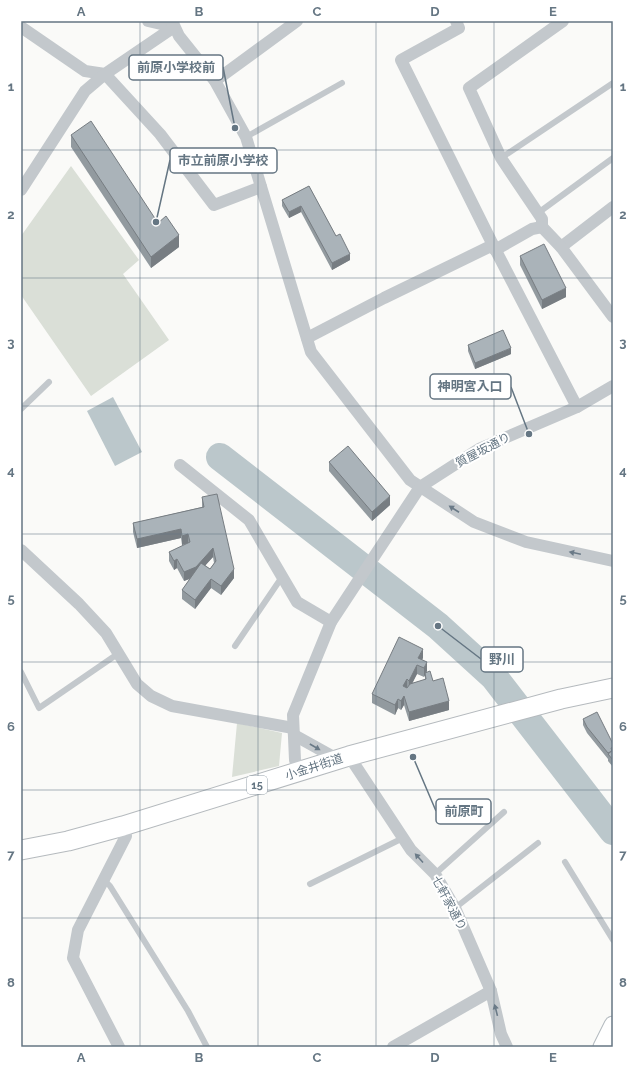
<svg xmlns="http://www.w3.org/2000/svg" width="634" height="1068" font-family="Raleway,'Noto Sans JP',sans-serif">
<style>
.green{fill:#dadfd7}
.water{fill:#bbc7cb}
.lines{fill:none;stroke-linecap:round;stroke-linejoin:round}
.river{stroke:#bbc7cb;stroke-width:28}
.secondary-casing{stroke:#b3babf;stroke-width:19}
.primary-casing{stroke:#b5babe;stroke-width:21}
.lane{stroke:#c3c8cc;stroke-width:6}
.street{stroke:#c3c8cc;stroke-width:12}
.secondary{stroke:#fff;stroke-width:17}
.primary{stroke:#fff;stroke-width:19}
.wall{fill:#929a9f;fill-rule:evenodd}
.shaded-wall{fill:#777d82}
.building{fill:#aab3b9;stroke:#777d82}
.oneway{fill:#6a7a87}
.grid{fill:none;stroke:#657683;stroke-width:1;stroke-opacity:0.55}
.labels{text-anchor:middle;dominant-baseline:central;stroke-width:4;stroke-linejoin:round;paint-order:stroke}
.shield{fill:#fff;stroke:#939fa8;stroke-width:1}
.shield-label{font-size:11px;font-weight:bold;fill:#657683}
.street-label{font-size:12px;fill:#657683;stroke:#fff}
.leader{fill:none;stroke:#657683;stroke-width:1.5}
.callout-dot{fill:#657683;stroke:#fff;stroke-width:1.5}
.callout{fill:#fff;stroke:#657683;stroke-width:1.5}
.callout-label{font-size:13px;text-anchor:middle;font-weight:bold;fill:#657683}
.neatline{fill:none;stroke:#657683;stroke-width:1.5}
.grid-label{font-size:13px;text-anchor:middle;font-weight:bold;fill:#657683}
</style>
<rect width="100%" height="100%" fill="#fafaf8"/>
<g class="green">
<polygon points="71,166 139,260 123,274 169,340 91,396 21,295 21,236"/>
<polygon points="237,723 282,733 279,766 232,777"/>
</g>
<polygon class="water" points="113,397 142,452 115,466 87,411"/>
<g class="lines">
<polyline class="river" points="220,457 438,626 494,677 613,831"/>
<defs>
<polyline id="secondary" points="602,1047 613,1025"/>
<polyline id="primary" points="21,850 68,841 123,826 349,756 561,699 613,688"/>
</defs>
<use href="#secondary" class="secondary-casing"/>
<use href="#primary" class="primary-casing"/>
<g class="lane">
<polyline points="246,137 342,83"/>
<polyline points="501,158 613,83"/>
<polyline points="538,213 613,158"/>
<polyline points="21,409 49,382"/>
<polyline points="235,646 282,577"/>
<polyline points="21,672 39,708 119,653"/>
<polyline points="565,862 613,940"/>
<polyline points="435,874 504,812"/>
<polyline points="104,880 110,886 188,1011 207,1047"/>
<polyline points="310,884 403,838"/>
<polyline points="455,908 538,843"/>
</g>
<g class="street">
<polyline points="148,21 174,27"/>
<polyline points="172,21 179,36 215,81 246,137 311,352 410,480 474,522 526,542 613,561"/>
<polyline points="563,21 469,88 501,158 542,219 542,227 561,247 613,207"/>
<polyline points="21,27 85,71 105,74 174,27"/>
<polyline points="215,81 297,21"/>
<polyline points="21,190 85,91 105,74 160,134 214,205 261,187"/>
<polyline points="493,245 577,407"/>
<polyline points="561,247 613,317"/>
<polyline points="495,250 532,229 542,227"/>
<polyline points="307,338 384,298 493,245 401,60 459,28 456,21"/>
<polyline points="180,465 249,520 297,602 331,622"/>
<polyline points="21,550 79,604 106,633 137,684 151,696 172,706 293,728"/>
<polyline points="294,735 330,755 332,762"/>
<polyline points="349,756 411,850 435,874 455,908 491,991 501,1034 507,1047"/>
<polyline points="299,772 295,760 293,715 331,622 420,487 479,449 577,407 613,386"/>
<polyline points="119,1047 73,958 78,930 126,836 123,826"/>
<polyline points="393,1047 491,991"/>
</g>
<use href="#secondary" class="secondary"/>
<use href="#primary" class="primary"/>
</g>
<g class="wall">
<polygon points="71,135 179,247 151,268 71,147"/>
<polygon points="309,186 336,236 350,260 332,270 301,212 289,218 282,206 282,200"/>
<polygon points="520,256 566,297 542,309 520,265"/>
<polygon points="468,345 511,354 475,369 468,351"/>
<polygon points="329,462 390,505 372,521 329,471"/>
<path d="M202,497L234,578L221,595L211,588L195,609L182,599V590L190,579L184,581L177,568L174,570L169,561V552L187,544L182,545L181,538L137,548L133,532V523L202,507ZM213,557L214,563L210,569L205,565Z"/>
<path d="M423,658L422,660L427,671L426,672L433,681L449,710L409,721L404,705L401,710L398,708L395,715L372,703V694ZM417,674L424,677L425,675V680L412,683Z"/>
<polygon points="583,719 613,744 613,767 608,761 608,759 587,733 583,725"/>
</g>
<g class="shaded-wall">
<polygon points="301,206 301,212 289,218 289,212"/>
<polygon points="179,235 179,247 151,268 151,257"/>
<polygon points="350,254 350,260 332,270 332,263"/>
<polygon points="566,288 566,297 542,309 542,300"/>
<polygon points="511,348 511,354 475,369 475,363"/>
<polygon points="390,496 390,505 372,521 372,512"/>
<polygon points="181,529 181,538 137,548 137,539"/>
<polygon points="188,534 188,543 182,545 182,536"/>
<polygon points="213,548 213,557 196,576 184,581 184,572"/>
<polygon points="177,559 177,568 174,570 174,561"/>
<polygon points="234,569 234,578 221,595 221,586"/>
<polygon points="211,579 211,588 195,609 195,600"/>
<polygon points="423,649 423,658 419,666 418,658"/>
<polygon points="427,662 427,671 425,675 425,673 425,675 424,677 424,668"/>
<polygon points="417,665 417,674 409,690 409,681"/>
<polygon points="407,679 407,688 403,686"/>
<polygon points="404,696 404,705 401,710 401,701"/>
<polygon points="398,699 398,708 395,715 395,705"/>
<polygon points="449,701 449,710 409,721 409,712"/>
</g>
<g class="building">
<polygon points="91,121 158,223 166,216 179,235 151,257 71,135"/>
<polygon points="309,186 336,236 340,234 350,254 332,263 301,206 289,212 282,200"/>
<polygon points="544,244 566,288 542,300 520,256"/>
<polygon points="503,330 511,348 475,363 468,345"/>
<polygon points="348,446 390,496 372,512 329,462"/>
<polygon points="217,494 234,569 221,586 211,579 195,600 182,590 201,563 210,569 216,561 213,548 196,567 184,572 177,559 174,561 169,552 190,542 188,534 182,536 181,529 137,539 133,523 204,507 202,497"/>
<polygon points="399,637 423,649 418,658 427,662 424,668 417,665 409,681 407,679 403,686 407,688 410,684 426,679 425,673 430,671 433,681 443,678 449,701 409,712 404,696 401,701 398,699 395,705 372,694"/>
<polygon points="597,712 613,744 613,747 611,748 612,751 608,753 587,727 583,719"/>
<polygon points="613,750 613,760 608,754"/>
</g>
<defs><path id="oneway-solid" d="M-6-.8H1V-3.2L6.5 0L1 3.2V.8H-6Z"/></defs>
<g class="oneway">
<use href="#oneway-solid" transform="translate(454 509) rotate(-147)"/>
<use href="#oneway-solid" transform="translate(575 553) rotate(-168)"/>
<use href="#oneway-solid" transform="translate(315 747) rotate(30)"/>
<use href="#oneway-solid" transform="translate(419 858) rotate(-132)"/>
<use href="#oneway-solid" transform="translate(496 1010) rotate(-104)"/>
</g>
<path class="grid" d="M140,21V1047M258,21V1047M376,21V1047M494,21V1047M21,150H613M21,278H613M21,406H613M21,534H613M21,662H613M21,790H613M21,918H613"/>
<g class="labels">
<rect class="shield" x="247" y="776" width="20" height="18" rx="3"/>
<g class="shield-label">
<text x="257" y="785">15</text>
</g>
<g class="street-label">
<text transform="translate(483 450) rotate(-28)">質屋坂通り</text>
<text transform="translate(314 767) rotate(-18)">小金井街道</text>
<text transform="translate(449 903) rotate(62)">七軒家通り</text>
</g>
</g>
<path class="leader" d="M235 128L223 67M156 222L170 160M529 434L511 387M438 626L481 659M413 757L436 811"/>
<g class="callout-dot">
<circle cx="235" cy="128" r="4"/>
<circle cx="156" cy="222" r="4"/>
<circle cx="529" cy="434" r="4"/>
<circle cx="438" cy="626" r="4"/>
<circle cx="413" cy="757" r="4"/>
</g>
<g class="callout">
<rect x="129" y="55" width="94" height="25" rx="4"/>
<rect x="170" y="148" width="107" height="25" rx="4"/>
<rect x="430" y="374" width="81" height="25" rx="4"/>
<rect x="481" y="647" width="42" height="25" rx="4"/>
<rect x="436" y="799" width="55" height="25" rx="4"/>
</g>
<g class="callout-label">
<text x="176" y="72">前原小学校前</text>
<text x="223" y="165">市立前原小学校</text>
<text x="470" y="391">神明宮入口</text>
<text x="502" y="664">野川</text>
<text x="464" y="816">前原町</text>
</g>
<rect width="634" height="1068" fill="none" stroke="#ffffff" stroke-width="44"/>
<rect x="22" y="22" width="590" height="1024" class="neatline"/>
<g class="grid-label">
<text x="81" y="16">A</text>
<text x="199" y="16">B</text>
<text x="317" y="16">C</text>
<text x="435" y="16">D</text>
<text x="553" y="16">E</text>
<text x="11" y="91">1</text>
<text x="623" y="91">1</text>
<text x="11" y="219">2</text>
<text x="623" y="219">2</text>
<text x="11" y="347">3</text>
<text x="623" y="347">3</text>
<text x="11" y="475">4</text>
<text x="623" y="475">4</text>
<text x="11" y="603">5</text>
<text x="623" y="603">5</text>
<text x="11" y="731">6</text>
<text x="623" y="731">6</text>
<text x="11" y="859">7</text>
<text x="623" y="859">7</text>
<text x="11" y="987">8</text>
<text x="623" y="987">8</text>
<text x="81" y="1062">A</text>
<text x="199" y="1062">B</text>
<text x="317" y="1062">C</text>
<text x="435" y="1062">D</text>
<text x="553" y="1062">E</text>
</g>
</svg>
